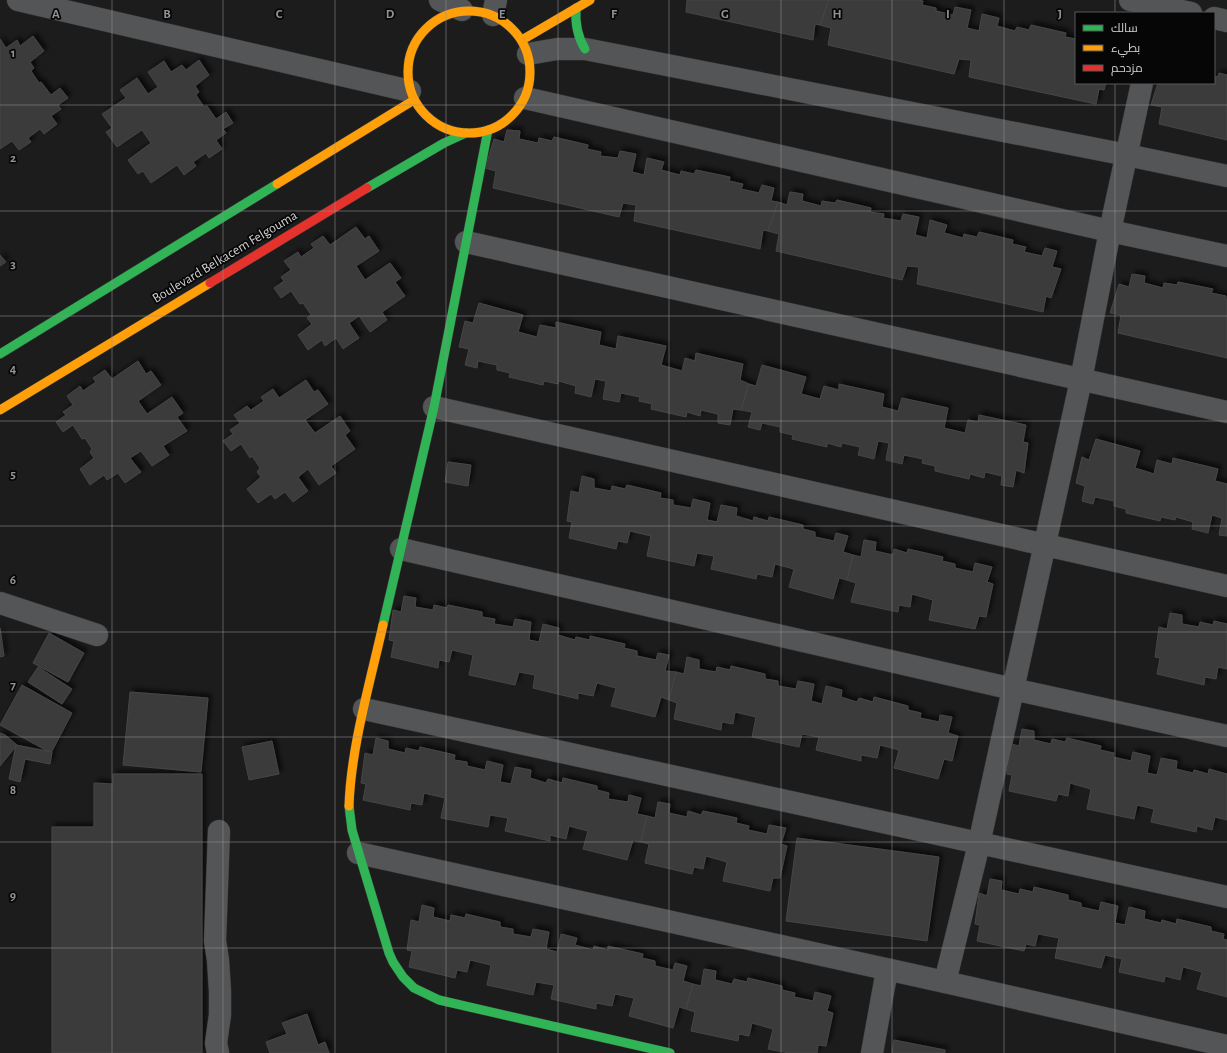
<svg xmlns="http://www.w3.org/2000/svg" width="1227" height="1053" font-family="'Alegreya Sans',Cairo,sans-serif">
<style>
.building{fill:#3a3a3b;stroke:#464648;filter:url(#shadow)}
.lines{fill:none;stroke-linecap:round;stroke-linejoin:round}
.street-casing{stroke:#373738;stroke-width:23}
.fast-casing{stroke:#373738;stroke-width:10}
.slow-casing{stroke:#373738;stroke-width:10}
.jam-casing{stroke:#373738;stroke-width:10}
.street{stroke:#545556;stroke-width:22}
.fast{stroke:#30b455;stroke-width:9}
.slow{stroke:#ff9f0a;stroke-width:9}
.jam{stroke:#e5322d;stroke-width:9}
.grid{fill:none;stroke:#929293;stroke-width:1;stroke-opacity:0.55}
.labels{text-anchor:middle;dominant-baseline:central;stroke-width:3.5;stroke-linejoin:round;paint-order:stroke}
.street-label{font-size:14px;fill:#d1d2d3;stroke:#060607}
.grid-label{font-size:13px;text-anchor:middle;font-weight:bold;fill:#929293;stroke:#060607;stroke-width:3.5;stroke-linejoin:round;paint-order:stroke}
</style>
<defs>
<filter id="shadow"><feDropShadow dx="3.5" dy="-3.5" stdDeviation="2" flood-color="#0009"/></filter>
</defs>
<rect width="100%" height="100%" fill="#1c1c1d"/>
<g class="building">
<polygon points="687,0 829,0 820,25 815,24 813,40 686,12"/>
<polygon points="829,0 918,0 923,1 922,5 936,8 936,11 953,15 955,7 971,10 967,28 979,31 982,14 999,18 997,26 1015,31 1017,27 1029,30 1031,25 1066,33 1065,37 1076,39 1076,83 1106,83 1104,90 1099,89 1096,104 969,77 971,60 959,59 954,74 828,45 831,28 820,25"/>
<polygon points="33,36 44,51 30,62 34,68 31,71 39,83 41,82 51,95 60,88 68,98 58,105 61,109 51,116 57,124 44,134 40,129 28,138 31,142 19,150 12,141 0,149 0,39 6,48 17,40 20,46"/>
<polygon points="199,60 209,75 195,86 199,92 196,95 204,107 207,106 216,119 226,112 233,123 223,129 226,133 216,140 222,149 209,158 206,153 193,162 196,166 184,175 177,165 151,183 143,171 138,174 128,160 151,143 142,130 117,147 106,132 112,128 102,114 126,98 120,90 137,78 148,94 158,87 148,72 164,61 171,72 182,65 186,70"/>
<polygon points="1219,73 1227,75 1227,140 1159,124 1162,107 1151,105 1158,83 1214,83 1214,76 1218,77"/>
<polygon points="507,130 520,131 519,139 538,143 539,138 552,141 554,137 588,145 587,149 601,152 600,156 618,158 620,151 636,154 632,172 644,175 647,158 664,162 661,170 680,175 681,171 694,174 696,170 730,177 729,181 743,184 741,189 759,193 762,185 774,188 771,201 778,202 768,231 763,230 760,249 634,221 636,205 623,203 619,217 493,188 496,171 485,168 494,139 504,142"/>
<polygon points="790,192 803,194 802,201 821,206 822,201 835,203 837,200 871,208 870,212 884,214 883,218 901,221 903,214 919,217 915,235 927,238 930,220 947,225 944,233 963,238 964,234 977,237 979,232 1013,240 1012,244 1026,247 1024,252 1042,256 1045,248 1057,251 1052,267 1061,269 1051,298 1046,296 1043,312 917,284 919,267 907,266 902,280 776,251 779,234 768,231 778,202 787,205"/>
<polygon points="356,227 365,239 369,236 379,251 356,266 365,280 390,263 401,278 395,282 405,296 382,312 387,320 370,332 359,316 349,323 359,338 343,349 336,338 325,346 322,340 308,350 298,335 312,324 307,318 311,315 303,303 300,304 291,291 281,298 274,288 284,281 281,277 291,270 284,261 298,252 301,257 314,248 311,244 323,236 330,245"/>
<polygon points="0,255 6,262 0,266"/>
<polygon points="1132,274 1145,276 1144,283 1163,288 1164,283 1177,285 1178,282 1213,289 1211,293 1226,296 1226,300 1227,300 1227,358 1118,333 1121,315 1110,313 1119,284 1129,287"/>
<polygon points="479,303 523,315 518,332 537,337 540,325 556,328 556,322 601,332 599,345 616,349 618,336 666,346 661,365 682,371 685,358 695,361 696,353 743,364 740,380 749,384 741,410 733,409 730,425 718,423 718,414 701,410 700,416 687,412 686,417 651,409 652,404 639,401 640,397 621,393 619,402 603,399 606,381 595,379 591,397 575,393 576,386 559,381 558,384 544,381 543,385 509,377 510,373 497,370 497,365 478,361 477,368 465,365 469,349 459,347 465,321 473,323"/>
<polygon points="138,361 146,374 151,371 161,385 138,401 147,414 172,397 183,413 177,417 187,431 163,446 169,455 152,466 141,451 130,458 141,472 125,483 118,473 107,480 104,475 90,485 80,469 94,458 90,452 92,449 85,438 82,439 73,425 63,432 56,422 66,415 63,412 73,405 67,396 80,386 83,391 96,382 93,378 105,370 112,379"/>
<polygon points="762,365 806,377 801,394 820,399 824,386 839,390 839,384 884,394 882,407 898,411 902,398 948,408 944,428 965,433 968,420 978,422 979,415 1026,425 1023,442 1028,443 1024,473 1016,470 1013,487 1001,485 1002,476 985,472 984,478 970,474 969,479 935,471 935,466 922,463 923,459 904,455 902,464 886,460 889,443 878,441 874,459 858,455 860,447 842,443 841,447 827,443 827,447 792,439 793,435 780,432 780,427 762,423 760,430 748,427 752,412 741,410 749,384 756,386"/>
<polygon points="306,380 314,392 318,390 328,404 305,420 315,433 340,416 350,431 345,435 355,449 331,466 336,473 319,485 308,469 298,477 308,491 293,502 285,492 275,499 271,494 258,503 247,489 261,477 257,472 260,468 252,456 250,458 241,444 231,451 223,441 233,434 230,430 240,423 234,415 247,406 251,410 264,401 261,397 273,389 279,398"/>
<polygon points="1096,439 1140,451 1135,468 1154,474 1157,460 1172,464 1173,458 1218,469 1215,481 1227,484 1227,536 1219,535 1222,518 1212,515 1208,533 1192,529 1193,522 1176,517 1175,520 1161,517 1160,521 1126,513 1126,509 1114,506 1114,501 1095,497 1093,504 1082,501 1085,486 1076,483 1082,457 1089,460"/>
<polygon points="448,462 471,465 468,486 445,482"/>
<polygon points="582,476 594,479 594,488 611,491 612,486 625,489 627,485 661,493 660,498 673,500 673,505 691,508 693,499 710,503 707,520 717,522 721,505 737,508 736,516 753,521 754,517 768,521 769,517 803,525 803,529 815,532 815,537 834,541 836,533 848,536 843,552 853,555 847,580 839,578 833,599 789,587 794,569 775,564 772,577 757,574 756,579 711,569 714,556 697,553 694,566 647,556 651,536 630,531 627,543 618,541 616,549 569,538 572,522 567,521 571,491 579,493"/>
<polygon points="864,540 876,542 875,551 893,555 894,549 907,553 908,549 943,557 942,561 955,564 955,568 973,572 975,563 992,567 987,582 993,584 986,617 979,616 975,629 929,620 933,600 912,594 910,607 899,605 898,612 851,602 856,583 847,580 853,555 861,557"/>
<polygon points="404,596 416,598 415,607 433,610 434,605 447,608 448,605 482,612 482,617 495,619 494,624 513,627 515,619 531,622 529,640 539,642 543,624 559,628 558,635 575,640 576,637 590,640 590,636 625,644 624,648 637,651 637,656 656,660 658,653 669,655 665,671 676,672 669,700 661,697 655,717 611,706 616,688 597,683 593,696 578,693 578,699 533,688 535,675 519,672 515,685 469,675 473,655 452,650 449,662 439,660 438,668 391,657 394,641 389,640 393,610 401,612"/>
<polygon points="1170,613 1182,615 1182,624 1199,627 1200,622 1213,625 1214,621 1227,624 1227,669 1218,667 1216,679 1205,677 1204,685 1157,674 1160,658 1155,657 1159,627 1167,629"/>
<polygon points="0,628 4,656 0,657"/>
<polygon points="49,633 84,653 68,682 33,663"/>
<polygon points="687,657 699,660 699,669 716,672 717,667 730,670 731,666 765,674 765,679 778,681 778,686 796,689 798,681 814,684 811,701 822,704 826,686 842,690 841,697 857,702 859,698 873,702 874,697 908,706 908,710 921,713 920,718 939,722 940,715 952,717 948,733 958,736 952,761 944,759 938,779 894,768 899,750 880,745 877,758 861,755 861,761 816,750 819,737 802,734 799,747 752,737 756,717 735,712 733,724 722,722 721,730 674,719 677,703 669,700 676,672 684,674"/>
<polygon points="38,667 72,689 62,704 28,682"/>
<polygon points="22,685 72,713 51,753 0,725"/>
<polygon points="130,692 208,698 201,772 123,765"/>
<polygon points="1022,729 1034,731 1034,740 1051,744 1052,739 1065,742 1067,738 1101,746 1100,750 1114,753 1113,757 1131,761 1133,752 1150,756 1147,773 1157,775 1161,758 1177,761 1176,769 1193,773 1194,770 1208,774 1209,769 1227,774 1227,820 1215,817 1212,830 1197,826 1196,832 1151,822 1154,809 1137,805 1134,819 1087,809 1091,789 1070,783 1068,796 1058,794 1056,801 1009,791 1012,775 1007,774 1011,744 1019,746"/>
<polygon points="0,733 5,735 17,745 0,766"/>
<polygon points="376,738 388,741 388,749 405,753 406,748 419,751 420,747 455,755 454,760 467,762 467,766 485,770 487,761 503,765 500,782 511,784 515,767 531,770 530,778 546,783 548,779 562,783 563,778 597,786 597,790 609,793 608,799 628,802 629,795 641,798 637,814 647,816 641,842 633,840 627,860 583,849 588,831 569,826 566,839 550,835 550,841 505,831 508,818 490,815 488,827 441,818 445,798 424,793 422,805 411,803 410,810 363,800 366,784 361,783 365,753 373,755"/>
<polygon points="272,741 279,774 249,780 242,747"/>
<polygon points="16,745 52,752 50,764 25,759 20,782 9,779"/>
<polygon points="113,774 202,774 202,1053 52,1053 52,827 94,827 94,783 113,784"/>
<polygon points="658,802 670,804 669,813 687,817 688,811 701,815 703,811 737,818 736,823 749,826 748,830 767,834 769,825 786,828 781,844 787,846 780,878 773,878 770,891 723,881 727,862 706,856 703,869 694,867 692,874 645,863 649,844 641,842 647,816 655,818"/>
<polygon points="797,838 939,857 927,941 786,921"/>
<polygon points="990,879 1002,881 1001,890 1019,894 1020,889 1033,892 1034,887 1068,895 1068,900 1081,903 1081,907 1099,911 1101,902 1118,906 1115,923 1125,925 1129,907 1145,911 1144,919 1161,923 1162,920 1176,924 1177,919 1211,927 1211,931 1224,934 1223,939 1227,940 1227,997 1197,989 1202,972 1183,967 1180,980 1165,976 1164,982 1119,972 1122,959 1105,955 1101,968 1055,958 1059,938 1038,934 1035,946 1026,944 1024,951 977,941 980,925 975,924 979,893 987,896"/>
<polygon points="422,905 434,908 433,917 450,921 451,915 465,918 466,914 500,922 500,927 513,929 513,934 531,937 533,929 549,932 546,949 557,952 561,934 577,938 575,945 593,950 594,946 608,950 608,946 643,954 642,958 655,961 655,966 673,970 675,963 687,966 683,981 693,984 686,1009 679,1007 673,1028 629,1016 634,998 615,994 612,1006 596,1003 596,1009 551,999 554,985 536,982 533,995 487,985 491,965 470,960 467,972 457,970 455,978 409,967 412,951 407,950 411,920 419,922"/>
<polygon points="704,969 716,971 715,980 732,984 734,979 747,982 748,978 782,986 782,990 795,993 794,997 813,1001 815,992 831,996 827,1011 833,1013 826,1046 818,1045 817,1053 789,1053 768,1049 773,1029 752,1023 749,1036 739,1034 738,1041 691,1031 695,1012 686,1009 693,984 701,986"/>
<polygon points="307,1014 318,1045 325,1042 329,1053 270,1053 266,1042 287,1034 282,1023"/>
<polygon points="894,1040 945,1050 945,1053 892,1053"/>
</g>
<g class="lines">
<defs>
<g id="street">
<polyline points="18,0 410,91"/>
<polyline points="440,0 462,10"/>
<polyline points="1130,0 1191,13"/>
<polyline points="493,15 496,0"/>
<polyline points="1214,18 1227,21"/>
<polyline points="528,54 557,49 585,49 1127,155 1227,176"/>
<polyline points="525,98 1110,231 1227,256"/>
<polyline points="466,242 1227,412"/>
<polyline points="434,407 1227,586"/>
<polyline points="401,549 1013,689 1227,736"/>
<polyline points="0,603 97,635"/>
<polyline points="364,709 1227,897"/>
<polyline points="358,853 945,982 1227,1046"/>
<polyline points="945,982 979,844 1081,380 1110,231 1142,83"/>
<polyline points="218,1053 216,1043 220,1015 220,991 218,960 215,941 219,831"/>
<polyline points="872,1053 887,970"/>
</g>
<g id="fast">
<path d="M576,8C575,23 577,36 585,49"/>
<polyline points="367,188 444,143 466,133"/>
<polyline points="0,354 277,184"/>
<polyline points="383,625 434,407 488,130"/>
<polyline points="349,806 352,830 389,953 393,962 403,977 414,988 439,1000 670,1053"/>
</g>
<g id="slow">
<circle cx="469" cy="72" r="61"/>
<polyline points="522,40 590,0"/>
<polyline points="277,184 414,100"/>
<polyline points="0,410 210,283"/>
<path d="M349,806C351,747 370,683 383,625"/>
</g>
<polyline id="jam" points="210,283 367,188"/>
</defs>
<use href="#street" class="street-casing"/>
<use href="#fast" class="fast-casing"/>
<use href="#slow" class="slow-casing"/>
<use href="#jam" class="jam-casing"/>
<use href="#street" class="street"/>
<use href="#fast" class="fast"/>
<use href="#slow" class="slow"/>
<use href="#jam" class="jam"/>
</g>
<path class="grid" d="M112,0V1053M223,0V1053M335,0V1053M446,0V1053M558,0V1053M669,0V1053M781,0V1053M892,0V1053M1004,0V1053M1115,0V13M1115,83V1053M0,105H1227M0,211H1227M0,316H1227M0,421H1227M0,526H1227M0,632H1227M0,737H1227M0,842H1227M0,948H1227"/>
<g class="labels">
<g class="street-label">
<text transform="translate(225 257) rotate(-31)">Boulevard Belkacem Felgouma</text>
</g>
</g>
<g class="grid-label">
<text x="56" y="18">A</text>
<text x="167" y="18">B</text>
<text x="279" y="18">C</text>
<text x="390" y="18">D</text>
<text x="502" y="18">E</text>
<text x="614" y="18">F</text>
<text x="725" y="18">G</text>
<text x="837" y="18">H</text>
<text x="948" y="18">I</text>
<text x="1060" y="18">J</text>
<text x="13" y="57">1</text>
<text x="13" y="162">2</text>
<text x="13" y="268">3</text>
<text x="13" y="373">4</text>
<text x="13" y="478">5</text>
<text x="13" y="584">6</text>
<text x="13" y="689">7</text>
<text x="13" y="794">8</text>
<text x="13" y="900">9</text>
</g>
<rect x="1075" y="12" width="140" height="72" fill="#060607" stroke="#575859"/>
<rect x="1083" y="25" width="20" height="6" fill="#30b455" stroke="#575859"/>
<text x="1111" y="32" font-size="12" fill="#d1d2d3">سالك</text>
<rect x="1083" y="45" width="20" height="6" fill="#ff9f0a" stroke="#575859"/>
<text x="1111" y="52" font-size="12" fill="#d1d2d3">بطيء</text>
<rect x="1083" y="65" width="20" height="6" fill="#e5322d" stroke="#575859"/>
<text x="1111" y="72" font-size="12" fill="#d1d2d3">مزدحم</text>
</svg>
